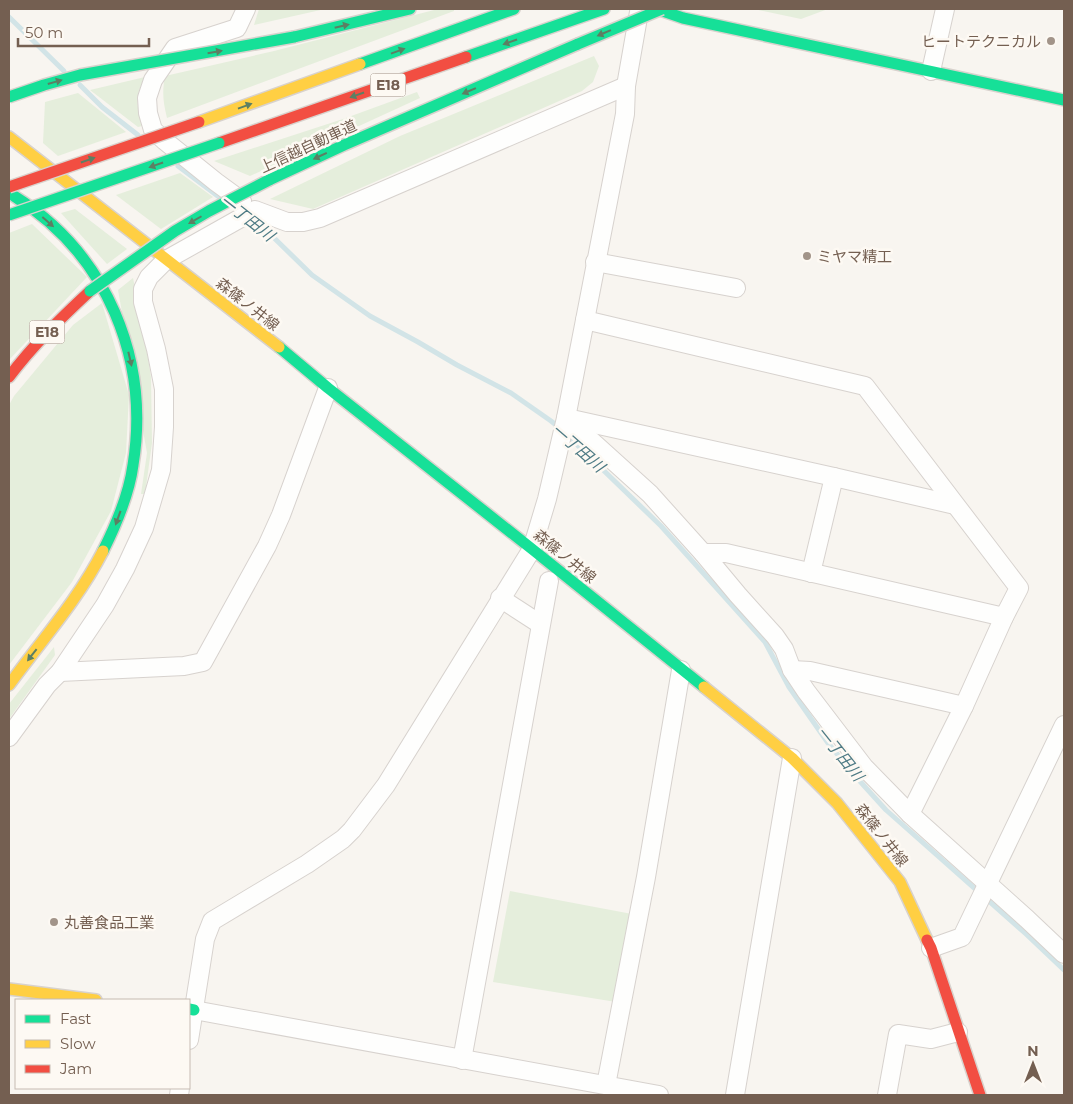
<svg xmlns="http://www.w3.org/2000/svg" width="1073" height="1104" font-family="Montserrat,'Noto Sans JP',sans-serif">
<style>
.green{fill:#e5eedc}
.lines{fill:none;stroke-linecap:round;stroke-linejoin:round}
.stream{stroke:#d2e4e7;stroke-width:5}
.street-casing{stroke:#d7d2ce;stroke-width:20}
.fast-casing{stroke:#d8d2cd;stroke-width:14}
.slow-casing{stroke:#d8d2cd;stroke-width:14}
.jam-casing{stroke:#d8d2cd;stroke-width:14}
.street{stroke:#fefefd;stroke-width:18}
.fast{stroke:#16e098;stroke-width:11}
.slow{stroke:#ffcf43;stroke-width:11}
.jam{stroke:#f24e42;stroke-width:11}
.fast-bridge-casing{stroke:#d9d2cd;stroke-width:14;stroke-linecap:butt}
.jam-bridge-casing{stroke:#d9d2cd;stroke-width:14;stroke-linecap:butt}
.fast-bridge{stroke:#16e098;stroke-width:11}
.jam-bridge{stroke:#f24e42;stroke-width:11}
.oneway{fill:#5c7f63}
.poi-dot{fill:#a29489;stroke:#fdf9f3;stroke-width:2}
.labels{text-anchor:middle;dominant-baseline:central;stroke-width:5;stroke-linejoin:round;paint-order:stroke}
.shield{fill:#fdf9f3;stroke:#9d8d82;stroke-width:1}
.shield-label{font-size:14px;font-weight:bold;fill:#745f51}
.poi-label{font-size:15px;fill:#745f51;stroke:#fdf9f3;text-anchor:start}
.street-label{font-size:15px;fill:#745f51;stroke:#fdf9f3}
.water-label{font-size:16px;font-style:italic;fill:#4d7a84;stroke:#fdf9f3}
</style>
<rect width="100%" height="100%" fill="#f8f5f0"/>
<g class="green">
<polygon points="259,9 325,9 254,25"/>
<path d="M438,9H454V11L167,118C163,102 162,92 165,76L274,51Z"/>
<polygon points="754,9 828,9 801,19"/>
<polygon points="594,56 599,66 593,82 582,91 313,209 270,199 400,136"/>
<path d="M145,77C134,98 137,104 142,126L138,127L90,90Z"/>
<polygon points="417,92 420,98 250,176 214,161 343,119"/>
<polygon points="78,93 126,132 58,156 43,143 45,102"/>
<polygon points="180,173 213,197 161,229 116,195"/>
<polygon points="75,209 127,249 107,264 61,213"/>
<polygon points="32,224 87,277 9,360 9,233"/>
<polygon points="133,278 144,332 151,377 152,443 145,494 141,494 147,453 118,290"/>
<polygon points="102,303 129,395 126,453 111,511 72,582 9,665 9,405 14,396 73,325"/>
<polygon points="54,647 55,655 9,719 9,704"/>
<polygon points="510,891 632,914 616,1002 493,982"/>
</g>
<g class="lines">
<g class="stream">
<polyline points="9,17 64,71"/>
<polyline points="80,85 102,107 138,135"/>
<polyline points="178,166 219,197"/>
<polyline points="248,218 269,233 312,275 370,316 418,342 457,365 511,393 551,421 561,429"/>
<polyline points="567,435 661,526 765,642 789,687 828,743 857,778 886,810 1026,934 1064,970"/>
</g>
<defs>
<g id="street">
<polyline points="931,71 945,9"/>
<polyline points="242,201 216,182 165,141 153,130 148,113 147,98 153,80 175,48 237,28 246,9"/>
<polyline points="595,262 736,288"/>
<polyline points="585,320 865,386 1019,588 1004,617 964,706 910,814"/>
<polyline points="566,418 650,494 703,553 738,595 775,636 784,649 792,670 806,691 864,767 910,814 1027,919 1064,954"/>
<polyline points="567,418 834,477 955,505"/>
<polyline points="703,553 726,553 1004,617"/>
<polyline points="811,573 834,477"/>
<polyline points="500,598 540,624"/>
<polyline points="792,670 810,671 964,706"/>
<polyline points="60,672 184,666 203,662 267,546 281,515 328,388"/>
<polyline points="9,737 47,685 60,672 105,605 125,569 144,528 161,470 164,427 164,389 156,349 143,302 143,289 149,277 166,260 255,210 287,222 303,222 320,218 626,86"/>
<polyline points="931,948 962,937 1064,725"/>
<polyline points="194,1010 659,1095"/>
<polyline points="189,1040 205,939 212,921 307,864 343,839 352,830 386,785 532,549 547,499 566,418 625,114 626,86 639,12"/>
<polyline points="462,1060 549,581"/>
<polyline points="606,1085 646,877 681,670"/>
<polyline points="179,1095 180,1088"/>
<polyline points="735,1095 792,758"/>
<polyline points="887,1095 898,1034 931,1039 958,1032"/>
</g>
<g id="fast">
<polyline points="657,9 683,18 1064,100"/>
<polyline points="294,37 410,9"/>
<polyline points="466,57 604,9"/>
<polyline points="360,64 514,9"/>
<polyline points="269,180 344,145 578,44"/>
<path d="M14,196C107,254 150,359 133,465C129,495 116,525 103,551"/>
<polyline points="279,347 328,388 532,549 704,687"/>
<polyline points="189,1009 194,1010"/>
</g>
<g id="slow">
<polyline points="199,122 360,64"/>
<polyline points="9,137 279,347"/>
<path d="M9,685C41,641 78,600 103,551"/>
<polyline points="704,687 792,758 837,803 900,882 927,940"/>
<polyline points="9,989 96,1000"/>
</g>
<g id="jam">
<polyline points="219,143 466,57"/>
<path d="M9,377C33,345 61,318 90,291"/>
<polyline points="927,940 931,948 980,1095"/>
</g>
</defs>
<use href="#street" class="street-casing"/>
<use href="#fast" class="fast-casing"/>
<use href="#slow" class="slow-casing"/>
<use href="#jam" class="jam-casing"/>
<use href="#street" class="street"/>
<use href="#fast" class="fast"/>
<use href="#slow" class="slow"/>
<use href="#jam" class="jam"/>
<defs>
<g id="fast-bridge">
<polyline points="578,44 662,9"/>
<polyline points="9,97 44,85 80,75 294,37"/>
<polyline points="9,215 219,143"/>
<polyline points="90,291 175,231 209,211 269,180"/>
</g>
<polyline id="jam-bridge" points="9,187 199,122"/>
</defs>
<use href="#fast-bridge" class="fast-bridge-casing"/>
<use href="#jam-bridge" class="jam-bridge-casing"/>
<use href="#fast-bridge" class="fast-bridge"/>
<use href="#jam-bridge" class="jam-bridge"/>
</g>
<defs><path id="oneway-solid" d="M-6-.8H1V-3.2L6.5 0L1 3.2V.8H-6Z" transform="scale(1.25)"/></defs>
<g class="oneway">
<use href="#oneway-solid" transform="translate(342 26) rotate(-13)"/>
<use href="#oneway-solid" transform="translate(604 33) rotate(157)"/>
<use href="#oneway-solid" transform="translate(510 42) rotate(161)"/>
<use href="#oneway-solid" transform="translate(398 51) rotate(-20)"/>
<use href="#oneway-solid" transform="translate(215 52) rotate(-10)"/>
<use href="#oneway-solid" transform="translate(55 82) rotate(-16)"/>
<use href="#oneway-solid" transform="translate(469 91) rotate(157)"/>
<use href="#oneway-solid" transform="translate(357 95) rotate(161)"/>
<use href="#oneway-solid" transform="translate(245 106) rotate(-20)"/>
<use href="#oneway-solid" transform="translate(320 156) rotate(155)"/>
<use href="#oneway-solid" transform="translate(88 160) rotate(-19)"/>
<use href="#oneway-solid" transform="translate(156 165) rotate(161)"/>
<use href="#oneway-solid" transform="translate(195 220) rotate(150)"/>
<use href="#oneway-solid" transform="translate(48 222) rotate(41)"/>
<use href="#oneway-solid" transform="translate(130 359) rotate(77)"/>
<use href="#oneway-solid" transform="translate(118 518) rotate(110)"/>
<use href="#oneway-solid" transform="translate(32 655) rotate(128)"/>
</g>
<g class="poi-dot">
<circle cx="1051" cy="41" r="5"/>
<circle cx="807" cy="256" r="5"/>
<circle cx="54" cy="922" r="5"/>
</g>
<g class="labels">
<g class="shield">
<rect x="370.5" y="73.5" width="35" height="23" rx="4"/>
<rect x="29.5" y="320.5" width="35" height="23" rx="4"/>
</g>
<g class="shield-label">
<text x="388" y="85">E18</text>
<text x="47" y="332">E18</text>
</g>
<g class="poi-label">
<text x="1041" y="41" text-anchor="end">ヒートテクニカル</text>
<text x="817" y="256">ミヤマ精工</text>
<text x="64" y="922">丸善食品工業</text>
</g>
<g class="street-label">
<text transform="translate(308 146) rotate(-25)">上信越自動車道</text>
<text transform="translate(248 304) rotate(38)">森篠ノ井線</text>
<text transform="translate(565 556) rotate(39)">森篠ノ井線</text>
<text transform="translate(882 835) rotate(52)">森篠ノ井線</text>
</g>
<g class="water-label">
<text transform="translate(247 218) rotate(38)">一丁田川</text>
<text transform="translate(578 448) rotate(41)">一丁田川</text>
<text transform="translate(840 754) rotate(51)">一丁田川</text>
</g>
</g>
<rect width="1073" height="1104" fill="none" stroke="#745f51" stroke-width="20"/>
<rect x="15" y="999" width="175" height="90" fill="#fdf9f3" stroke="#c6bbb2"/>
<rect x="25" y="1015" width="25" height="8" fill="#16e098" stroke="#c6bbb2"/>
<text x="60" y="1024" font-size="15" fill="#745f51">Fast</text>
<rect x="25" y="1040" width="25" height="8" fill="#ffcf43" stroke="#c6bbb2"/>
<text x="60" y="1049" font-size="15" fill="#745f51">Slow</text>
<rect x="25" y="1065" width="25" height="8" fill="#f24e42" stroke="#c6bbb2"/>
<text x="60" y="1074" font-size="15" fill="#745f51">Jam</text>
<g transform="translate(1033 1064)" stroke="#fdf9f3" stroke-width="4" paint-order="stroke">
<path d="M0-4L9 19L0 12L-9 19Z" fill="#745f51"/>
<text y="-8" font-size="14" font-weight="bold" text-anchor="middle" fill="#745f51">N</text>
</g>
<path d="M18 38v8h131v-8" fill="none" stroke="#745f51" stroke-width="2.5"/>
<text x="25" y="38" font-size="15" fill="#745f51" stroke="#fdf9f3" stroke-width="4" paint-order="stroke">50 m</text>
</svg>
